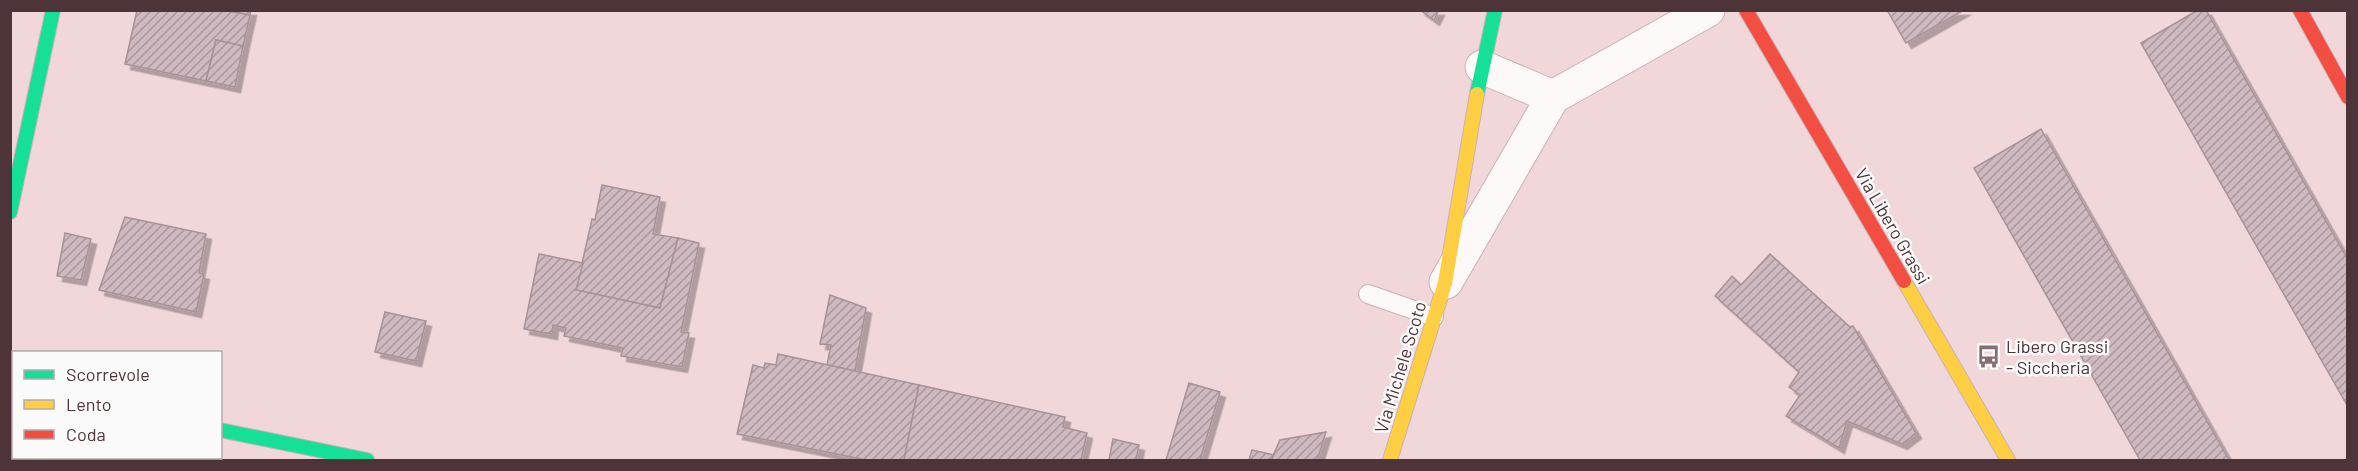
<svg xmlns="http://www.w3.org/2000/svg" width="2358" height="471" font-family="Barlow,sans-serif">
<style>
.building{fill:url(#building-hatch);stroke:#a79298;stroke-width:1.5;filter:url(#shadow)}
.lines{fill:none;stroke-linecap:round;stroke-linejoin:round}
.lane-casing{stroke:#c9b2b5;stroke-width:20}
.street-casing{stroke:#c9b2b5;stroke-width:35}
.fast-casing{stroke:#c9b2b5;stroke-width:16}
.slow-casing{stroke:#c9b2b5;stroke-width:16}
.jam-casing{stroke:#c9b2b5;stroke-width:16}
.lane{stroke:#fdf9f9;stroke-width:18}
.street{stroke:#fdf9f9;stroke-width:33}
.fast{stroke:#16e098;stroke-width:14}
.slow{stroke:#ffcf43;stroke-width:14}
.jam{stroke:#f24e42;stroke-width:14}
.labels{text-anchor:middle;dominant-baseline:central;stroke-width:5;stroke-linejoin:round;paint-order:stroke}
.street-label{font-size:18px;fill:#4d3438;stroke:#fbfbfb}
.poi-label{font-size:18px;fill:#4d3438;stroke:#fbfbfb;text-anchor:start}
</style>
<defs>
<pattern id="building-hatch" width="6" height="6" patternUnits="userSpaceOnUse" patternTransform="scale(1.5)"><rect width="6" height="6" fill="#cfb9c0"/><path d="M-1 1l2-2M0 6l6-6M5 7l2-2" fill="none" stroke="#aa979d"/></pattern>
<filter id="shadow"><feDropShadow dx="5.5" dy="5.5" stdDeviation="0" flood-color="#0004"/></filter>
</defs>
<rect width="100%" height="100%" fill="#f1d6da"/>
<g class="building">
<polygon points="137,10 223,10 250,15 243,46 216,40 206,81 125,64"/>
<polygon points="223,10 251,10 250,15"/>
<polygon points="1420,10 1439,10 1434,20"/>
<polygon points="1887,10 1964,10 1906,43"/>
<polygon points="2198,10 2206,10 2348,260 2348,407 2141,43"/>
<polygon points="216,40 243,46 235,87 206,81"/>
<polygon points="2041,129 2229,460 2140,460 1974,168"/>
<polygon points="602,185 660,197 653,234 678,238 660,308 576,290 592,219 595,220"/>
<polygon points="125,217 206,234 199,273 204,274 196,312 99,290"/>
<polygon points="65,233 91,239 81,280 57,276"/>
<polygon points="678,238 699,243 681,332 689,333 682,367 621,356 623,348 564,336 566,328 553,325 552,334 524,329 539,254 583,263 576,290 660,308"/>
<polygon points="1770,254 1850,327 1853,326 1916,433 1902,444 1847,421 1839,448 1786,416 1800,395 1789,387 1799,372 1715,296 1732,276 1741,285"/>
<polygon points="830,295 866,308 855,371 827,365 831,345 820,344"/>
<polygon points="385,312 426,321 416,361 375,352"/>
<polygon points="778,354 919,385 904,460 866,460 737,434 753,365 764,368 765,363 776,365"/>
<polygon points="1189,383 1220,392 1200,460 1166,460"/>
<polygon points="919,385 1065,417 1063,427 1087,433 1081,460 904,460"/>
<polygon points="1326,432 1317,460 1271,460 1280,440"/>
<polygon points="1113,439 1139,445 1136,460 1109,460"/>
<polygon points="1252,450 1274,455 1271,460 1249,460"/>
</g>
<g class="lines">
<defs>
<polyline id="lane" points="1368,294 1434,317"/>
<g id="street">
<polyline points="1482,67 1553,97"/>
<polyline points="1446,282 1553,97 1708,10"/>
<polyline points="10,387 14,387"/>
</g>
<g id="fast">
<polyline points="1477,94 1495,10"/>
<polyline points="10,212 53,10"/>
<polyline points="220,430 367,460"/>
</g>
<g id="slow">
<polyline points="1904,281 2008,460"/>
<polyline points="1390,460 1445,283 1477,94"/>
</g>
<g id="jam">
<polyline points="1746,10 1904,281"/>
<polyline points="2300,10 2348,97"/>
</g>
</defs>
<use href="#lane" class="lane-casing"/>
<use href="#street" class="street-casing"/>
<use href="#fast" class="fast-casing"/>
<use href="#slow" class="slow-casing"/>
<use href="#jam" class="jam-casing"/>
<use href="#lane" class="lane"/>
<use href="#street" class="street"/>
<use href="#fast" class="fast"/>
<use href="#slow" class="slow"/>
<use href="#jam" class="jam"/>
</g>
<defs>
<symbol id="bus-bare" viewBox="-9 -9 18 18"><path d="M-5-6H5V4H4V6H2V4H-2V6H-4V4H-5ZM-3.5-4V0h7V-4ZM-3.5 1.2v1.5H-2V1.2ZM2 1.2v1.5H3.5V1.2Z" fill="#866d71" stroke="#fbfbfb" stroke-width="2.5" paint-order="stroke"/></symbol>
</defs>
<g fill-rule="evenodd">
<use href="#bus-bare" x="1972" y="340" width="33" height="33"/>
</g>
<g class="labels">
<g class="street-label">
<text transform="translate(1893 226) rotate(60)">Via Libero Grassi</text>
<text transform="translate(1400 367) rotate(-73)">Via Michele Scoto</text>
</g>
<g class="poi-label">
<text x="2006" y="346">Libero Grassi<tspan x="2006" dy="21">- Siccheria</tspan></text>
</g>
</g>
<rect width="2358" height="471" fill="none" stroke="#4d3438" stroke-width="24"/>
<rect x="12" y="351" width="210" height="108" fill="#fbfbfb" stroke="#b5abad" stroke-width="1.5"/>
<rect x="24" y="370" width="30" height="9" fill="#16e098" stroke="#b5abad" stroke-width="1.5"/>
<text x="66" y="381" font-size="18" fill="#4d3438">Scorrevole</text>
<rect x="24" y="400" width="30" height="9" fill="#ffcf43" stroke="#b5abad" stroke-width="1.5"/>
<text x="66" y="411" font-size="18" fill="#4d3438">Lento</text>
<rect x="24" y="430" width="30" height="9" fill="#f24e42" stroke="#b5abad" stroke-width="1.5"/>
<text x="66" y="441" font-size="18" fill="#4d3438">Coda</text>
</svg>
